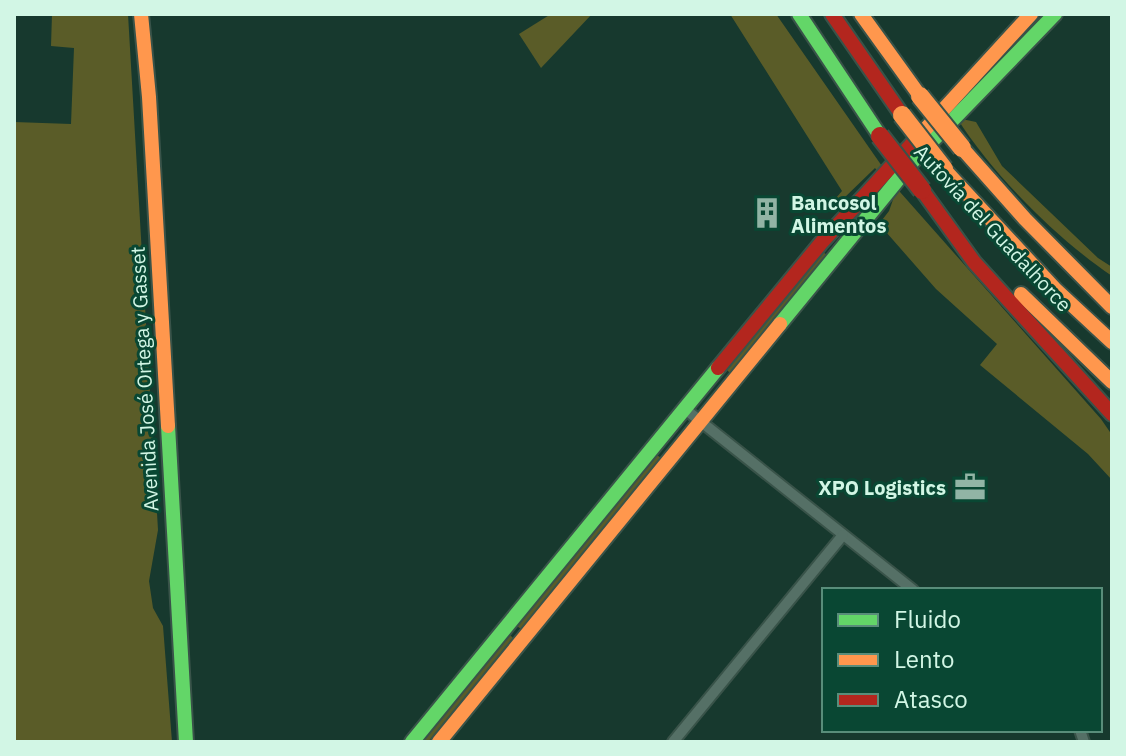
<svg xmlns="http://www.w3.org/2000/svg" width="1126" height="756" font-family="'IBM Plex Sans',sans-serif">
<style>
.green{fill:#5a5c28}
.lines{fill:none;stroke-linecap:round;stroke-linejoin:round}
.street-casing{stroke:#395349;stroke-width:14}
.fast-casing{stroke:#395349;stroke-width:18}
.slow-casing{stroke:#395349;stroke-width:18}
.jam-casing{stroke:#395349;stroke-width:18}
.street{stroke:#557066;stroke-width:10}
.fast{stroke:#63d668;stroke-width:14}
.slow{stroke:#ff974d;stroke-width:14}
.jam{stroke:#b3261e;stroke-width:14}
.slow-bridge-casing{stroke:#395349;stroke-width:22;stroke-linecap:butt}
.jam-bridge-casing{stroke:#395349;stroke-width:22;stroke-linecap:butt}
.slow-bridge{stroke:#ff974d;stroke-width:18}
.jam-bridge{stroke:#b3261e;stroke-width:18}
.labels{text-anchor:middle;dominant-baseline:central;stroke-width:6;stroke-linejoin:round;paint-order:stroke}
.poi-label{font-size:20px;font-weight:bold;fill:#d2f6e5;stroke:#094733;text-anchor:start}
.street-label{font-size:20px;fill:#d2f6e5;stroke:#094733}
</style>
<rect width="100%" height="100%" fill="#17392e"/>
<g class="green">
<polygon points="52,14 128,14 158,530 149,581 153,608 163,626 172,742 14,742 14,122 71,124 74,48 51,46"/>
<polygon points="551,14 592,14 541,68 519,34"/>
<polygon points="730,14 776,14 900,192 1101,419 1112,435 1112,480 1088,454 980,365 997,344 936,289 879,224 889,211 895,194 875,168 841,201 836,198 842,191"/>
<path d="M957,118L976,122L1002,166L1098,258L1112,267V276C1057,239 992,174 957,118Z"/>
<polygon points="823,252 827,255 730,373 727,370"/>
<polygon points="657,455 661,458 521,629 517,626"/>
<polygon points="509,634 513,638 428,742 421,742"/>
</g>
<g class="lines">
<defs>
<g id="street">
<polyline points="685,409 913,590"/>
<polyline points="1080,730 1084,742"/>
<polyline points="673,742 843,535"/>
</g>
<g id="fast">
<polyline points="799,14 880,136"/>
<polyline points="780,324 914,160 1055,14"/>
<polyline points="168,426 186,742"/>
<polyline points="412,742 718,368"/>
</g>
<g id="slow">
<polyline points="141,14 149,97 168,426"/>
<polyline points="861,14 920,96"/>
<polyline points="921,134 1031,14"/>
<polyline points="962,148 1025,219 1112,307"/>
<polyline points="944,169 1056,290 1112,342"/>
<polyline points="1021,294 1112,382"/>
<polyline points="439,742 780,324"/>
</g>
<g id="jam">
<polyline points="832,14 902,115"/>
<polyline points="922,190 974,262 1112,414"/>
<polyline points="718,368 821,243 921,134"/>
</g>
</defs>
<use href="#street" class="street-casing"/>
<use href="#fast" class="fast-casing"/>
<use href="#slow" class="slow-casing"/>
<use href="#jam" class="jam-casing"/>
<use href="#street" class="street"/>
<use href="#fast" class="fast"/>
<use href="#slow" class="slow"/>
<use href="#jam" class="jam"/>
<defs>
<g id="slow-bridge">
<polyline points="920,96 962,148"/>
<polyline points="902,115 944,169"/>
</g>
<polyline id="jam-bridge" points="880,136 922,190"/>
</defs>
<use href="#slow-bridge" class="slow-bridge-casing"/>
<use href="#jam-bridge" class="jam-bridge-casing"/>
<use href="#slow-bridge" class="slow-bridge"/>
<use href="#jam-bridge" class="jam-bridge"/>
</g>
<defs>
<symbol id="building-bare" viewBox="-9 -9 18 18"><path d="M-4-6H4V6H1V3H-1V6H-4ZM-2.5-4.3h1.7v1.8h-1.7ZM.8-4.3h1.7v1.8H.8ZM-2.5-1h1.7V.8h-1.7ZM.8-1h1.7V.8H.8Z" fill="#91b4a5" stroke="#094733" stroke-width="2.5" paint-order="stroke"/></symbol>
<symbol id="office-bare" viewBox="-9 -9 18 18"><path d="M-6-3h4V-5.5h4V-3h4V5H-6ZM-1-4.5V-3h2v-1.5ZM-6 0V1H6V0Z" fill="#91b4a5" stroke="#094733" stroke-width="2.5" paint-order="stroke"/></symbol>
</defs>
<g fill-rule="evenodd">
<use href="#building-bare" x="745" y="191" width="44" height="44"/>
<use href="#office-bare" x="948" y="465" width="44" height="44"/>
</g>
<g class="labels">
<g class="poi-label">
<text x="791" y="202">Bancosol<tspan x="791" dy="23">Alimentos</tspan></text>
<text x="946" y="487" text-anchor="end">XPO Logistics</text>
</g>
<g class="street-label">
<text transform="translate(993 228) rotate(47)">Autovía del Guadalhorce</text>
<text transform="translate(144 379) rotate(-93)">Avenida José Ortega y Gasset</text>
</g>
</g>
<rect width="1126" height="756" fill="none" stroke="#d2f6e5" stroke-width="32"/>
<rect x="822" y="588" width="280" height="144" fill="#094733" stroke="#598d7a" stroke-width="2"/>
<rect x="838" y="614" width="40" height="12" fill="#63d668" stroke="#598d7a" stroke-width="2"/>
<text x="894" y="628" font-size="24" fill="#d2f6e5">Fluido</text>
<rect x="838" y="654" width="40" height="12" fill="#ff974d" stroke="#598d7a" stroke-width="2"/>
<text x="894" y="668" font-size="24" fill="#d2f6e5">Lento</text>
<rect x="838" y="694" width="40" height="12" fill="#b3261e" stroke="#598d7a" stroke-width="2"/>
<text x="894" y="708" font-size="24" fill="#d2f6e5">Atasco</text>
</svg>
